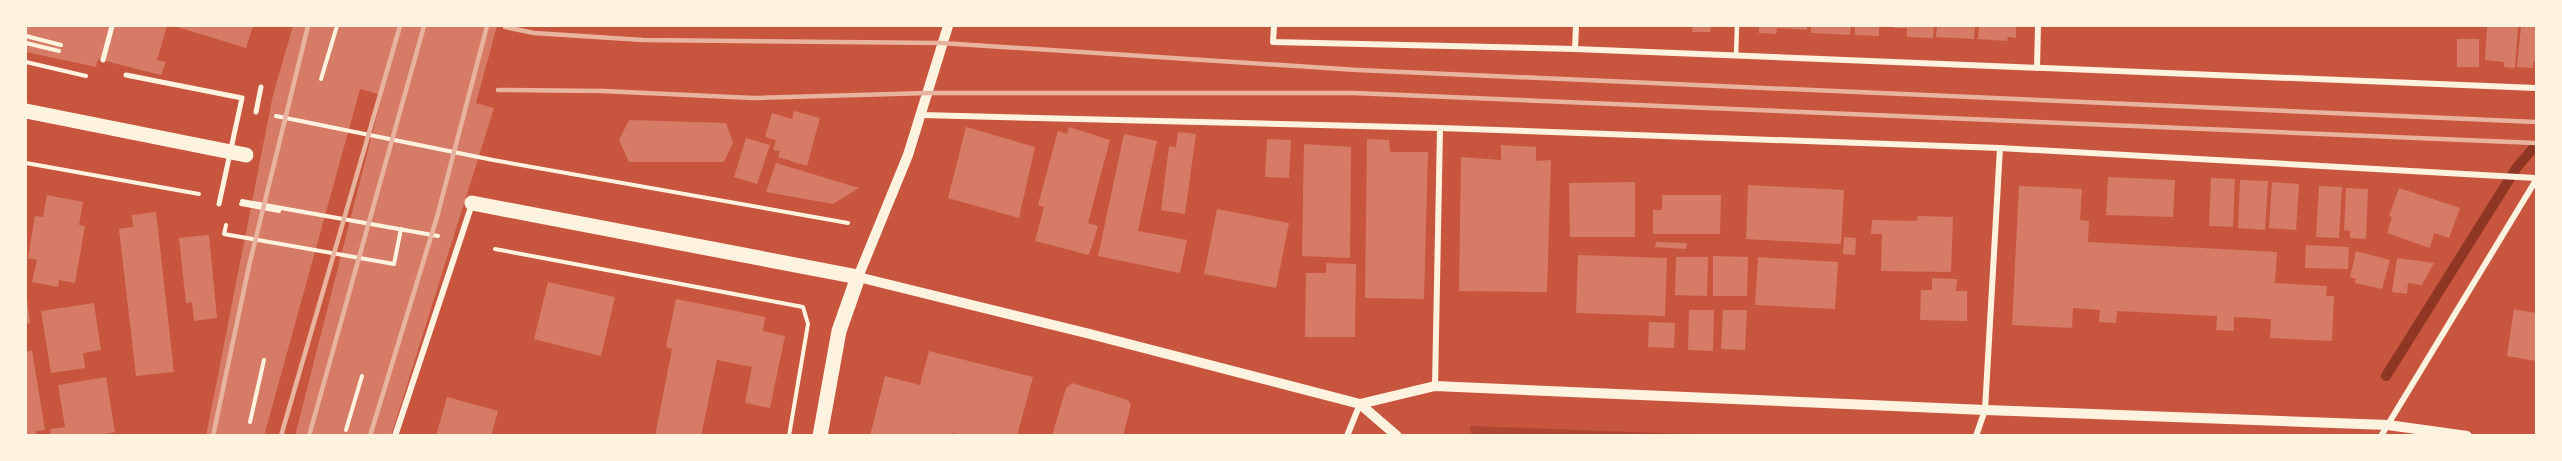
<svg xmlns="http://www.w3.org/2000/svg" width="2562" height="461" font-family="Signika,sans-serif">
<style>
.green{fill:#ae4732}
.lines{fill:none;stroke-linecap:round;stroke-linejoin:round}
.stream{stroke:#8f3625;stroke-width:10}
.building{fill:#d67c66}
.path{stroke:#fff3e0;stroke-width:4}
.service{stroke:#fff3e0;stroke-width:4.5}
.pedestrian{stroke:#fff3e0;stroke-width:5}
.minor{stroke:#fff3e0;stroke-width:6}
.tertiary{stroke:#fff3e0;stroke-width:10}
.primary{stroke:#fff3e0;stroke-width:15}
.rail{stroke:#e9b49f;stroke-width:4.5}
</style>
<rect width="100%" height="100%" fill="#c8553d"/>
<polygon class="green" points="1470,426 1717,435 1472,436"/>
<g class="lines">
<polyline class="stream" points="2386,376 2517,167 2536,145"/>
</g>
<g class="building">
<polygon points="26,26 167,26 157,60 166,62 161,75 98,59 96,67 26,52"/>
<polygon points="174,26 253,26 246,48"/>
<polygon points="293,26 497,26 476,103 494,108 391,436 295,436 382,95 360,89 264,436 206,436 273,95"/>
<polygon points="1693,26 1711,26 1710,32 1692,32"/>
<polygon points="1759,26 1807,26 1807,30 1777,28 1776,34 1759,33"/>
<polygon points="1811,26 1851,26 1850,35 1811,33"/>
<polygon points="1855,26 1879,26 1879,36 1855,35"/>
<polygon points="1894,26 1934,26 1933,38 1907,37 1907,28 1894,28"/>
<polygon points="1937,26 1975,26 1974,39 1936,37"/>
<polygon points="1979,26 2016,26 2016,38 2008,37 2007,41 1978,39"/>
<polygon points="2487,26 2518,26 2515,68 2504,67 2504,62 2485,60"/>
<polygon points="2521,26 2536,26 2536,62 2533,62 2533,68 2517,67"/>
<rect x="2457" y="39" width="22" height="28"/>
<polygon points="794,111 820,118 807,166 778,157 780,151 773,150 776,140 765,137 772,113 792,119"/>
<polygon points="629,120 726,123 733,143 724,162 629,162 619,140"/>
<polygon points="966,127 1035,147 1019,218 948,198"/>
<polygon points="1069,127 1110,140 1088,223 1098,226 1089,255 1035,241 1044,207 1038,205 1058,131 1067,134"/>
<polygon points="1178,132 1196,134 1185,214 1161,210 1169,146 1176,147"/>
<polygon points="1124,134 1157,141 1138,231 1187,240 1180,273 1098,256"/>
<polygon points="746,138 770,145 757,184 734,177"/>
<polygon points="1267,139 1291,140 1289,178 1265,177"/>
<polygon points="1367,139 1389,140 1390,152 1428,152 1424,299 1365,298"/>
<polygon points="1304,144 1351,147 1350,258 1302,256"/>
<polygon points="1501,145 1536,147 1536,161 1551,160 1547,292 1459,291 1461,157 1501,160"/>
<polygon points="776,163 859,188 833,204 766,192"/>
<polygon points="2108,177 2175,180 2173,217 2106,215"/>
<polygon points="2211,178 2235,179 2233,227 2209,226"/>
<polygon points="2240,180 2268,181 2265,230 2238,228"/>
<polygon points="1635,182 1635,237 1570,237 1569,183"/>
<polygon points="2272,182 2299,184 2296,230 2269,228"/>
<polygon points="1748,185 1844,190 1841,244 1746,239"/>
<polygon points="2019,186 2082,189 2080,220 2089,221 2088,242 2277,252 2275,283 2327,286 2326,296 2334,296 2332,341 2270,338 2271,319 2234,317 2234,331 2216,330 2217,316 2117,311 2116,323 2099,322 2100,310 2073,308 2072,328 2012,325"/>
<polygon points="2319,186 2342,187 2339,238 2316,237"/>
<polygon points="2346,188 2368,189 2366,239 2350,238 2350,231 2344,230"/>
<polygon points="2399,188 2460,208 2449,238 2434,233 2430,248 2387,233 2392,217 2389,216"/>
<polygon points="47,195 83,202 79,225 85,226 75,283 59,280 58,287 32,282 37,260 28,258 35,216 43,217"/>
<polygon points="1662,195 1721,195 1720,234 1653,234 1653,210 1662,210"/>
<polygon points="1217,209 1289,223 1276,288 1204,274"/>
<polygon points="156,212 174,372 136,376 119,229 133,227 132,215"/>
<polygon points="1918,216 1953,217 1951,272 1881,271 1882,234 1871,234 1872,220 1917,221"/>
<polygon points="209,235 217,318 194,321 192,302 186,303 179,238"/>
<polygon points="1844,237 1856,238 1855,255 1843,254"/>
<polygon points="1656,242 1687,243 1686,249 1655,247"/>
<polygon points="2306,245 2349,247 2348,269 2305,268"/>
<polygon points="2356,251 2390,260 2382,289 2355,283 2356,279 2350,277"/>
<polygon points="1578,255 1667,258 1665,316 1576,313"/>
<polygon points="1713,256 1748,257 1747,296 1713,296"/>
<polygon points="1676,257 1708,257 1707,296 1675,295"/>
<polygon points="1758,257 1838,262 1835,309 1755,305"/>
<polygon points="2397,258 2434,263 2422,285 2408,283 2407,294 2392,292"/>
<polygon points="1326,263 1356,264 1355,337 1305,337 1306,273 1326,273"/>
<polygon points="1932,278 1957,279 1956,291 1967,291 1967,321 1920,320 1921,290 1932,290"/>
<polygon points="548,282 615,297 601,356 534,339"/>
<polygon points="27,299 30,323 26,324 26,300"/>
<polygon points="676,299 765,317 763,331 785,336 770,408 745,403 752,367 717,360 701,436 655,436 672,349 666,347"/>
<polygon points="94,303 101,350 83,353 85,368 51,373 41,311"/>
<polygon points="2514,309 2536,313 2536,361 2507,356"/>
<polygon points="1689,310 1714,310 1713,351 1688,350"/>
<polygon points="1723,310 1747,310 1745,350 1721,349"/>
<polygon points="1649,322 1675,323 1674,348 1648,347"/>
<polygon points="32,350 45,430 36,431 37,436 26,436 26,352"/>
<polygon points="929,351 1033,377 1017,436 965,436 953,433 952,436 870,436 885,376 920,385"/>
<polygon points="106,377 115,432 96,436 51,436 50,429 65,427 58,385"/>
<polygon points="1072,383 1128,400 1131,405 1123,436 1052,436 1066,388"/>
<polygon points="447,397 498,411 491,436 436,436"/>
</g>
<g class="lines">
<g class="path">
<polyline points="26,36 61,45"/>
<polyline points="26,43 59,51"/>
<polyline points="26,62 86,76"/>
<polyline points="321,79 337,26"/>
<polyline points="276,116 493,160 848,223"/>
<polyline points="26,163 199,194"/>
<polyline points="242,201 438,236"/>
<polyline points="241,204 279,211 280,208"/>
<polyline points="226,225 224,234 394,264 401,229"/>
<polyline points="495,249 803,307 808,324 789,436"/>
<polyline points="250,422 264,360"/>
<polyline points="346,430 362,376"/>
</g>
<polyline class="service" points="1736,55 1737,26"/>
<g class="pedestrian">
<polyline points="103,60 112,26"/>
<polyline points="126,75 242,98 219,204"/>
<polyline points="256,112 261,87"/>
</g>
<g class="minor">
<polyline points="1274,26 1273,42 1575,49"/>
<polyline points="1576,26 1575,49 2536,88"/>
<polyline points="2037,68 2038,26"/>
<polyline points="921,115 1440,128 2000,148 2536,178"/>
<polyline points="1435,386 1440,128"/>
<polyline points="395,436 472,204"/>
<polyline points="1347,436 1360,404"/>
<polyline points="1976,436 1985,410 2000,148"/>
<polyline points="2381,436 2536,180"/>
</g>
<g class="tertiary">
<polyline points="948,26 908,155 858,277 1086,333 1360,404 1397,436"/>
<polyline points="1360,404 1435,386 1985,410 2388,425 2467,436"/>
</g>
<g class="primary">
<polyline points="26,111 246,155"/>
<polyline points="472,203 858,277 839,331 820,436"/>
</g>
<g class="rail">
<polyline points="505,27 534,33 643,40 941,43 1357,70 2536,122"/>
<polyline points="498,90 603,91 753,98 927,93 1354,93 2536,143"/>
<polyline points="213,436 249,266 308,26"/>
<polyline points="281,436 400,26"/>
<polyline points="309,436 424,26"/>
<polyline points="370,436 437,217 487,26"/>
</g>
</g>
<rect width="2562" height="461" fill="none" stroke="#fff3e0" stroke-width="54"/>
</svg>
